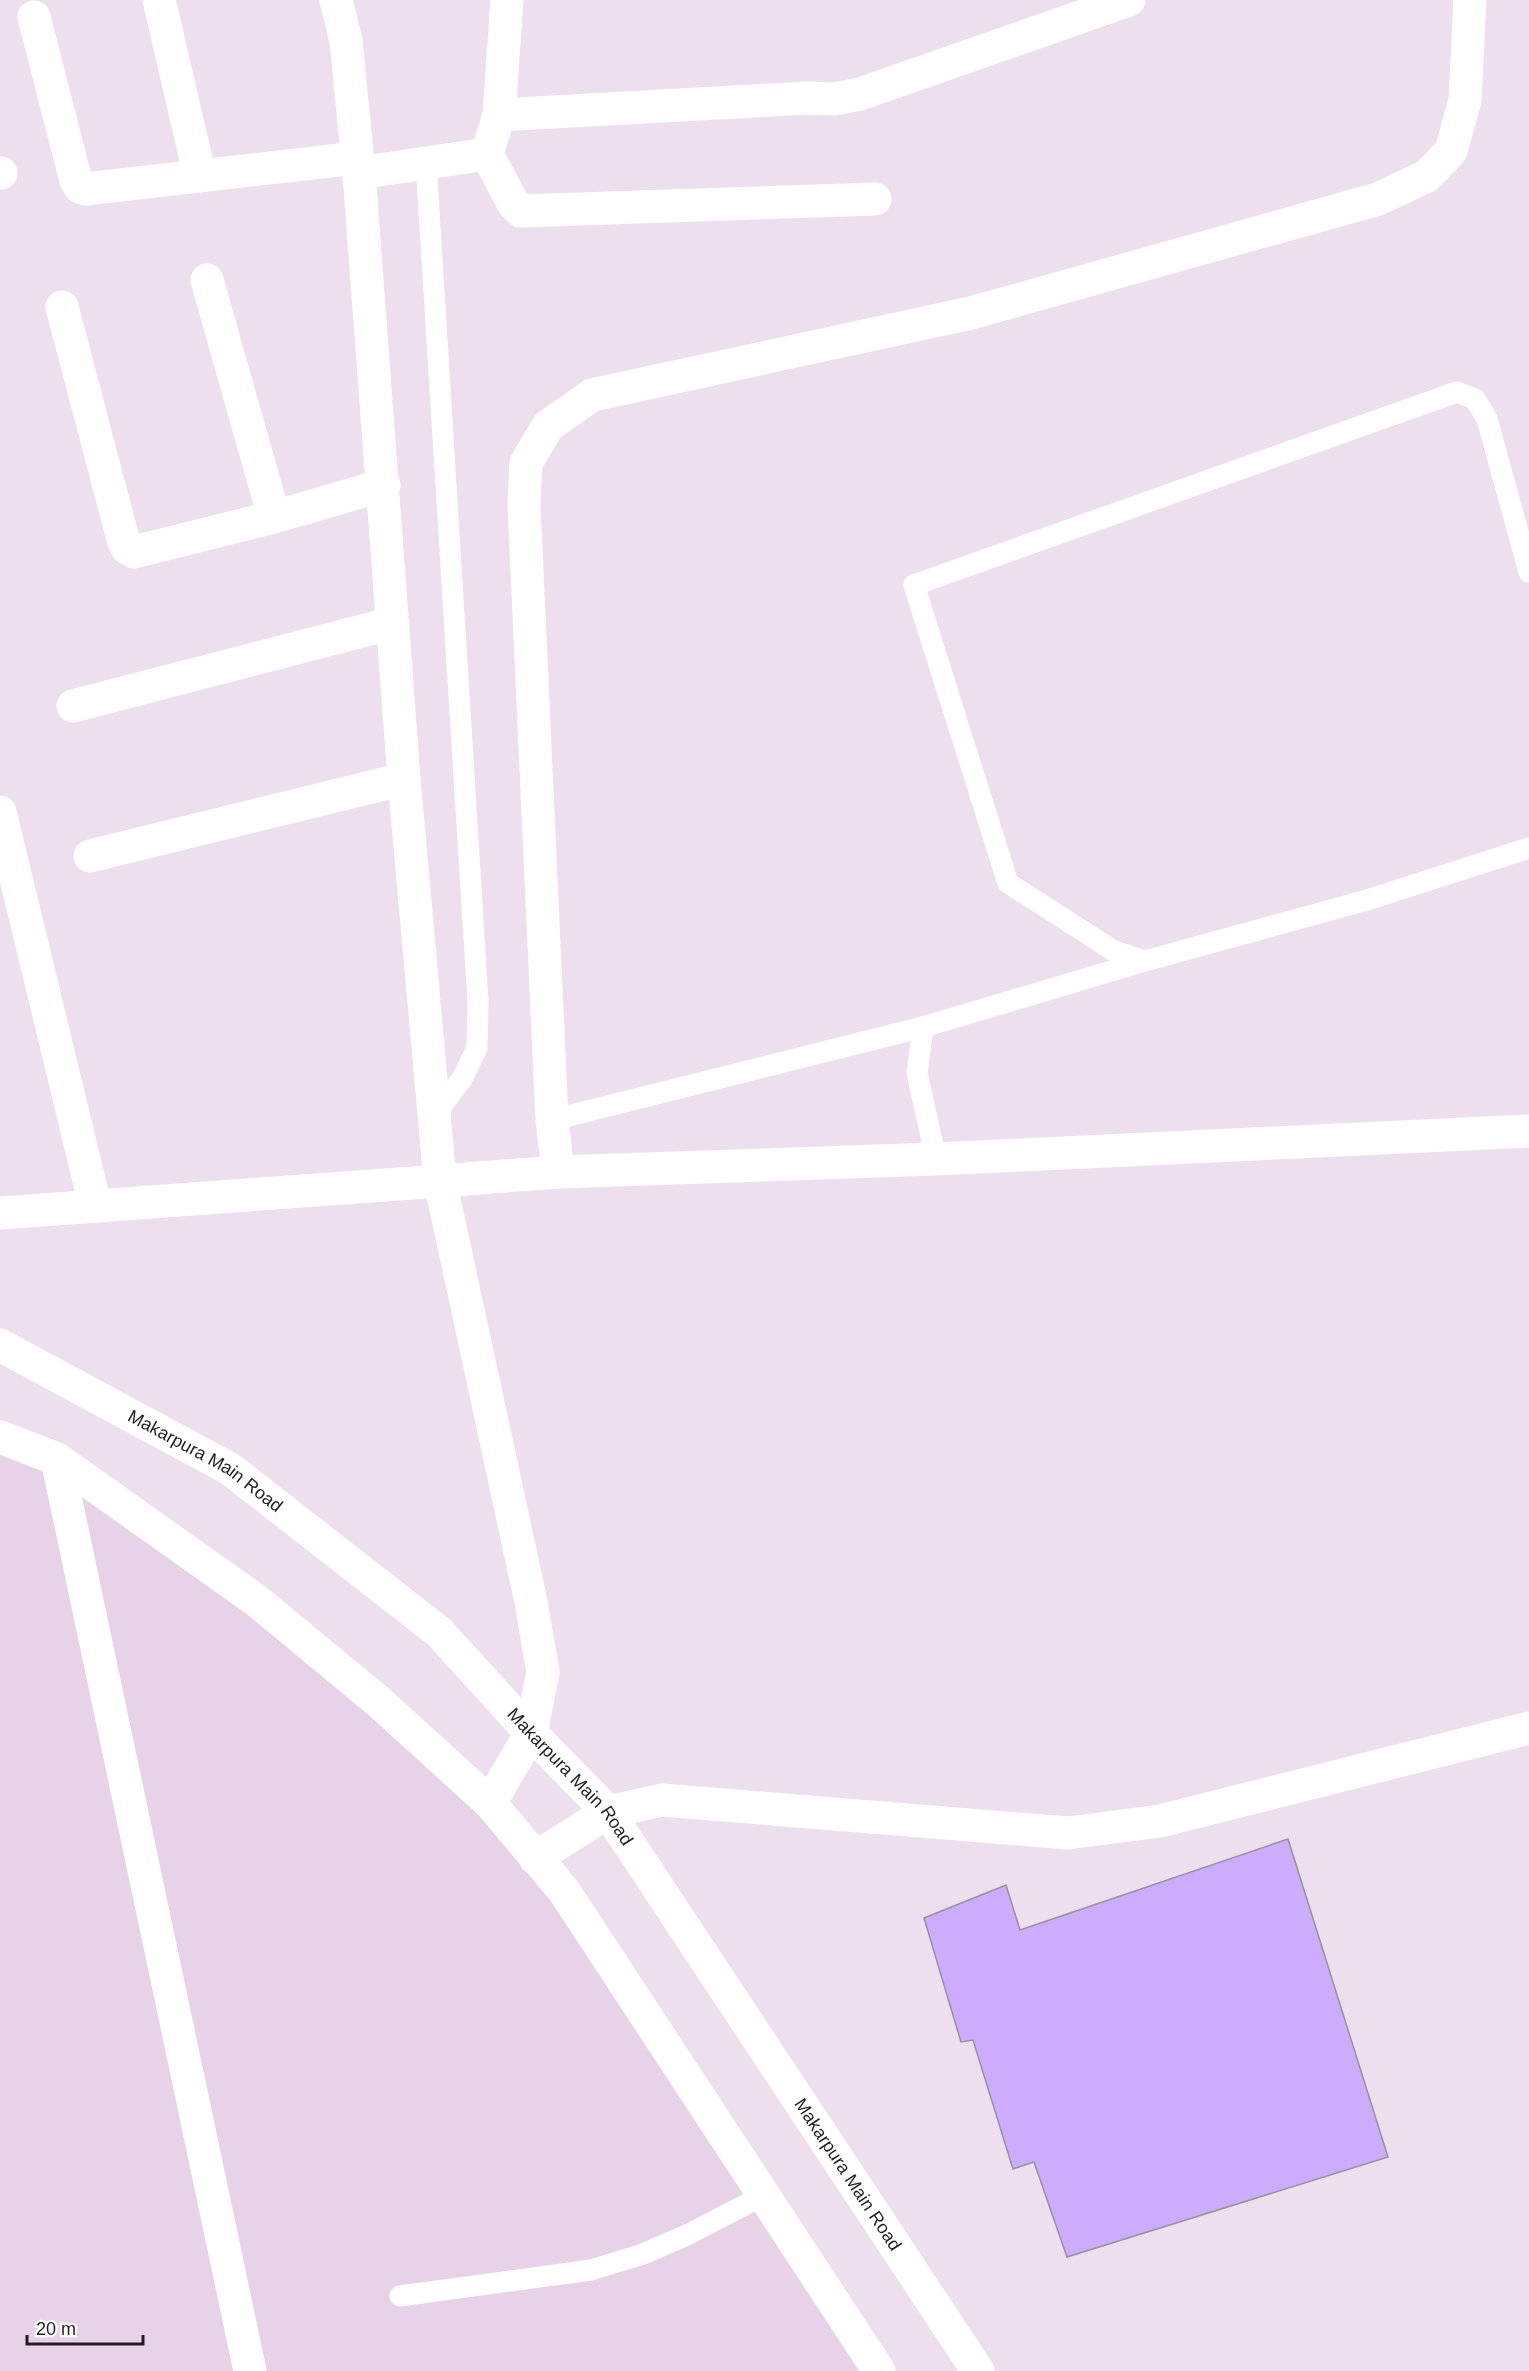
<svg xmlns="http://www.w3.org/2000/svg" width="1529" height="2371" font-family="Helvetica,sans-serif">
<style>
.built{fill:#e8d2e7}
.building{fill:#cdacfd;stroke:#9690a1;stroke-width:1.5}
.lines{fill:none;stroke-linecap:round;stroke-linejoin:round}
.service{stroke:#fff;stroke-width:21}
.minor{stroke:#fff;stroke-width:33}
.tertiary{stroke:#fff;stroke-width:33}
.trunk{stroke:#fff;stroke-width:33}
.labels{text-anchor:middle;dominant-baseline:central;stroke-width:6;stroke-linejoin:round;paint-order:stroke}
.street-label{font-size:18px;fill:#221c21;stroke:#fff}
</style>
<rect width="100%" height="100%" fill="#eedfee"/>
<polygon class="built" points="0,1429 288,1632 568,1899 884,2371 0,2371"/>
<polygon class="building" points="1288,1839 1388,2157 1067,2257 1034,2162 1013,2169 973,2040 961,2042 924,1918 1006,1885 1020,1930"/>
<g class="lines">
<g class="service">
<polyline points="426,162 478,1002 477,1048 462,1079 434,1116"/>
<polyline points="1145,961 1114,951 1008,883 914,585 1457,392 1475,399 1487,419 1529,572"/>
<polyline points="923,1027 917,1073 936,1159"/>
<polyline points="552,1120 923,1027 1145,961 1367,900 1529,848"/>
<polyline points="400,2296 591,2270 643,2254 687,2235 764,2195"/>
</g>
<g class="minor">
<polyline points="159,0 200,176"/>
<polyline points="34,17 76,181 80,187 85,189 357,158"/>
<polyline points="499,115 807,98 834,99 860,94 1129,0"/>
<polyline points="487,154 513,203 521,211 875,199"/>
<polyline points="0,173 1,173"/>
<polyline points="359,173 487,154 499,115 507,0"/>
<polyline points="207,280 274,517"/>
<polyline points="62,307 123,539 127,548 134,552 274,517 384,485"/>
<polyline points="73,706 393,623"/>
<polyline points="0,812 95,1205"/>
<polyline points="90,856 404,779"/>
<polyline points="558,1172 552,1120 524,505 526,463 548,426 592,395 971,313 1378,199 1427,176 1451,151 1465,100 1470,0"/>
<polyline points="440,1181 558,1172 936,1159 1529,1131"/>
<polyline points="57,1459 250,2371"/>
</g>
<g class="tertiary">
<polyline points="336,0 346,41 359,173 404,779 440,1181 531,1602 543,1672 531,1733 490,1803"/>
<polyline points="0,1213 440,1181"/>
<polyline points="535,1858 608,1812 662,1800 1068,1833 1160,1821 1529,1728"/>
</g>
<g class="trunk">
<path id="s1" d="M0,1345L230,1469L439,1632L531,1733L608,1812L978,2371"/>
<polyline points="0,1437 57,1459 257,1601 379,1702 490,1803 564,1891 879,2371"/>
</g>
</g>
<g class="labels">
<g class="street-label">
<text stroke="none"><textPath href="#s1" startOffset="236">Makarpura Main Road</textPath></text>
<text stroke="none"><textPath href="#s1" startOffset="722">Makarpura Main Road</textPath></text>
<text stroke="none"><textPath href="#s1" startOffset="1208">Makarpura Main Road</textPath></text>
</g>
</g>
<path d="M27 2335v9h116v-9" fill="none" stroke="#221c21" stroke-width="3"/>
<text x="36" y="2335" font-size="18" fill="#221c21" stroke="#ffffff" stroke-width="4.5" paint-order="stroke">20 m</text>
</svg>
